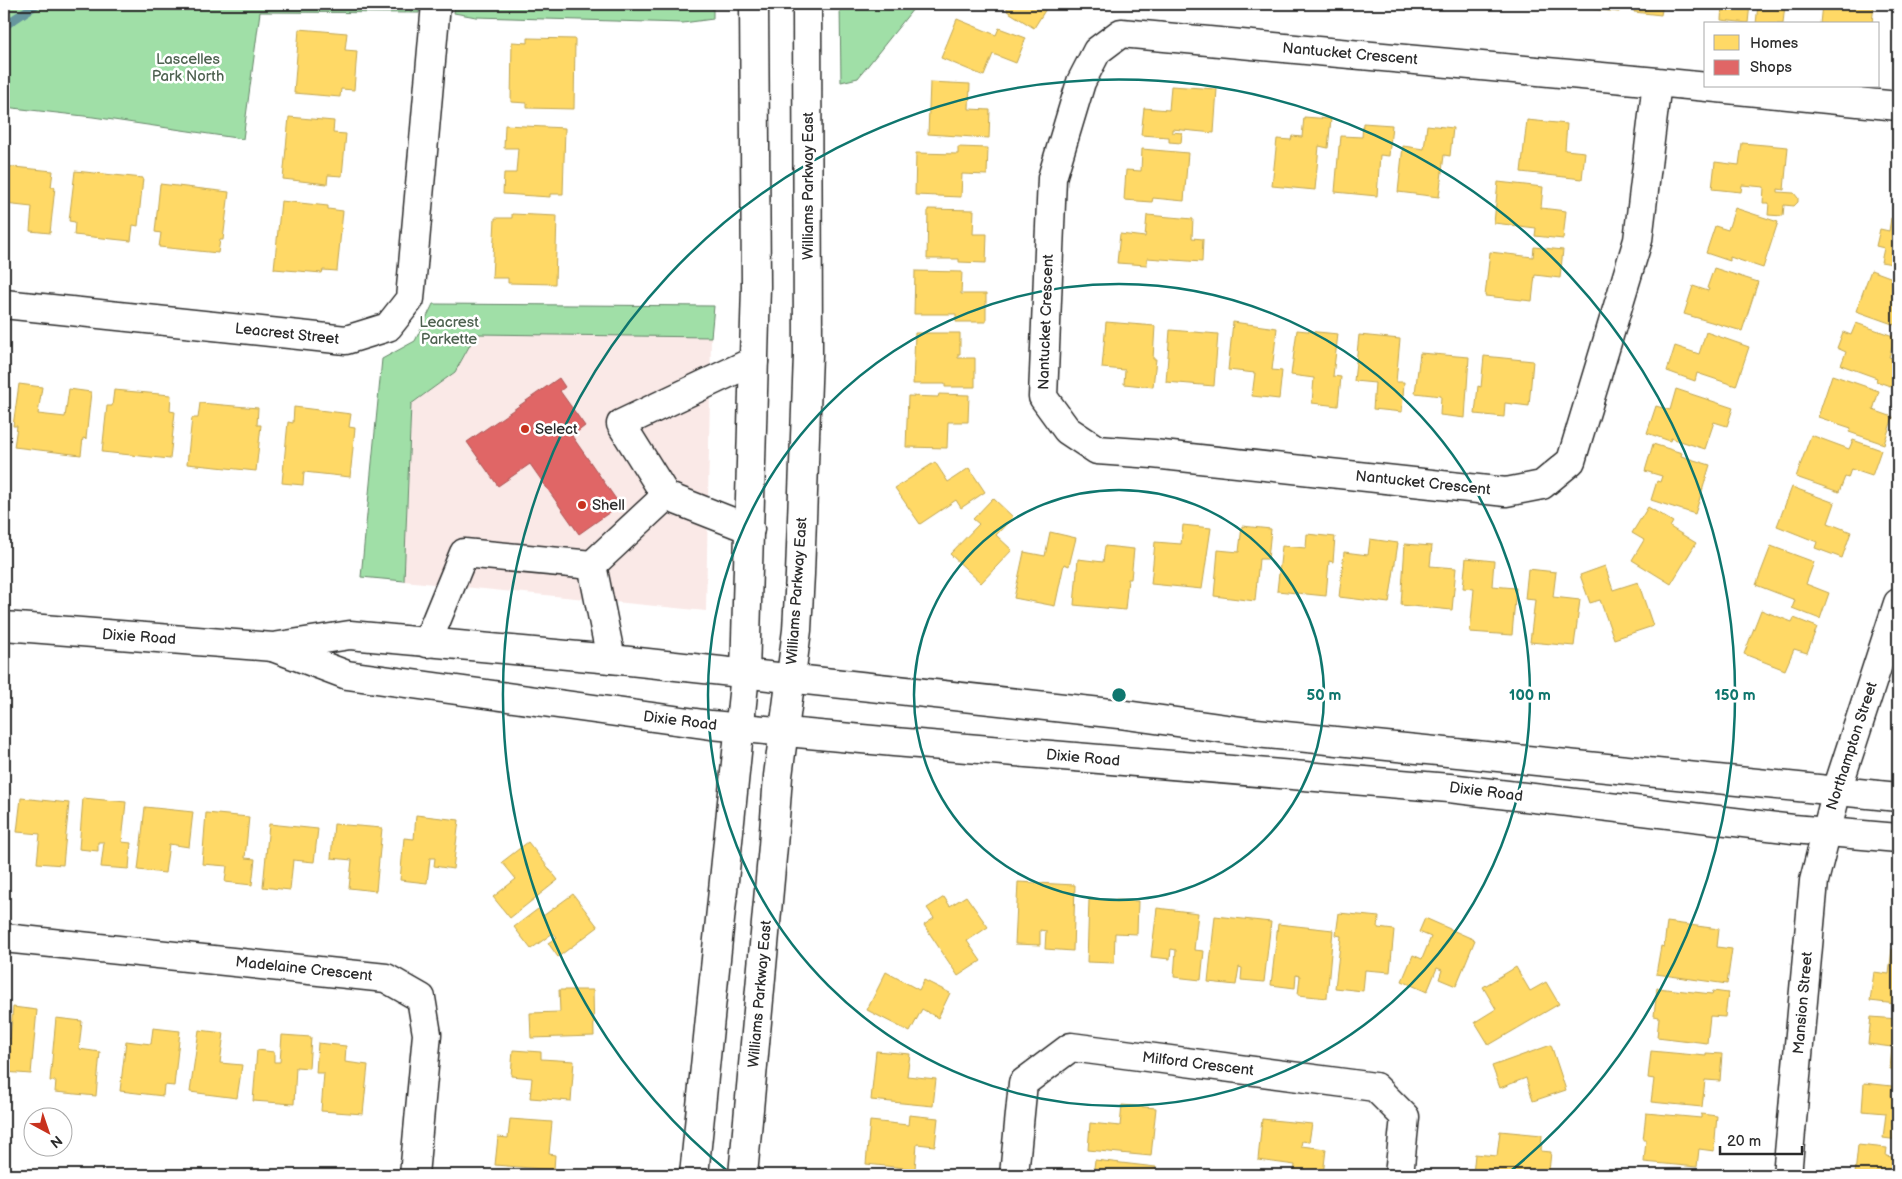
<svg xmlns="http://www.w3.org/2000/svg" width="1902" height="1179" font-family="'Balsamiq Sans',sans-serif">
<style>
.built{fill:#fae9e7}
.green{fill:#a0dfa7;stroke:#668569}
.homes{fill:#ffd966;stroke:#bfa554}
.shops{fill:#e06666;stroke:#aa5454}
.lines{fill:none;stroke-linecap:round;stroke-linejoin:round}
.stream{stroke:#66969e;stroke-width:9}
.minor-casing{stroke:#2b2b2b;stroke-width:31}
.major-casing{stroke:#2b2b2b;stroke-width:31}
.minor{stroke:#fff;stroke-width:28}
.major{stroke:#fff;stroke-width:28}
.ring{fill:none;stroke:#0f766e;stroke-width:2.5}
.poi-dot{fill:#c8321e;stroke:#fff;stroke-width:2}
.labels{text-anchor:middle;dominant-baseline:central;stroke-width:5;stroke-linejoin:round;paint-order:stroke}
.street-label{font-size:15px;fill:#2b2b2b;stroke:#fff}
.park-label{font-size:15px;fill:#4e6150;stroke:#fff}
.poi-label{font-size:15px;fill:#2b2b2b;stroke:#fff;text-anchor:start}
.centre{fill:#0f766e;stroke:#fff;stroke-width:2.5}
.ring-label{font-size:15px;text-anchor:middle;font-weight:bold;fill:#0f766e;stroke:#fff;stroke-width:5;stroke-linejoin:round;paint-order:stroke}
</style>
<rect width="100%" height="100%" fill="#fff"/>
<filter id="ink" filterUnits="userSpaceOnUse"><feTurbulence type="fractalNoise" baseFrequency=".02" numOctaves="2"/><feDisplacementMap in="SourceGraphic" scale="10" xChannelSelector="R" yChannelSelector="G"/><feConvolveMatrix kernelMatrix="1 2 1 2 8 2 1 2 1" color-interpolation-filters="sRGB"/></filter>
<g filter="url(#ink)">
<polygon class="built" points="476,334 711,337 706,611 404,581 411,404 455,372"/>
<g class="green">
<polygon points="4,4 420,4 419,13 260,12 243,139 93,117 4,107"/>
<polygon points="455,4 713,4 713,19 683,23 476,17 454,13"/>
<polygon points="840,4 917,4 858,78 841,82"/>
<polygon points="433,304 714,306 711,337 476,334 455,372 411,404 404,581 361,577 382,359 415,341"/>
</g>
<g class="homes">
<polygon points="1000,4 1049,4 1034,28 1007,11 1008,9"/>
<polygon points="1593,4 1620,4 1619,12 1593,9"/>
<polygon points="1635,4 1663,4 1661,15 1634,12"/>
<polygon points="1712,4 1750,4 1748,23 1721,20 1722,5"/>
<polygon points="1758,4 1785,4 1783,24 1756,24"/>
<polygon points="1822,4 1874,4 1872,24 1820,24"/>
<polygon points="957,19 996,35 999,28 1026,38 1016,63 993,54 984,76 941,58"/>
<polygon points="299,29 347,33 345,50 357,51 354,90 341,89 340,97 294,93"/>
<polygon points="528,38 575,39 574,109 527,108 527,103 511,102 512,42 528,43"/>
<polygon points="930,82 970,84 969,109 990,110 989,138 928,134"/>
<polygon points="1171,86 1217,89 1214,133 1172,129 1172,132 1182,133 1181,143 1169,142 1169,137 1141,135 1144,108 1169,110"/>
<polygon points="289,117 334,121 333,133 346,134 342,176 328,175 327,184 283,179"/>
<polygon points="1304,117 1331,119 1328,148 1319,146 1315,190 1272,186 1277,139 1291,140 1292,136 1302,137"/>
<polygon points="1527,120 1567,124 1565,150 1585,152 1582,179 1521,172"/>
<polygon points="1363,123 1392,125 1389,156 1380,155 1377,196 1335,192 1339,146 1340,146 1341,136 1362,137"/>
<polygon points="505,125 565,128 563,194 550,194 550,197 503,194 504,173 516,173 518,148 504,148"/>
<polygon points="1427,125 1453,128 1450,156 1444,155 1439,197 1398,192 1403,146 1424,149"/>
<polygon points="1742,143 1788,147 1784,190 1778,189 1778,192 1794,193 1798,198 1798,202 1794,206 1784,205 1783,216 1768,215 1769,203 1763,203 1764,187 1742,185 1741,192 1712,189 1715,162 1739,165"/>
<polygon points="958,147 988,148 987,175 962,174 961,197 915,195 916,153 958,154"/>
<polygon points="1142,149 1188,153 1184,201 1153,198 1152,202 1124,200 1126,170 1141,171"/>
<polygon points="4,166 53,171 51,187 55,187 50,233 30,231 32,207 5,204 4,214"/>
<polygon points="75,171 143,178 138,226 133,225 131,241 74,235 75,222 69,221"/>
<polygon points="1498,182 1543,187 1541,208 1566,211 1563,239 1535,236 1536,228 1494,223"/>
<polygon points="160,184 229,192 223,240 220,240 218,253 159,247 161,233 155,232"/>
<polygon points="281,201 328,206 328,209 343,211 337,271 323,270 322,273 274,269"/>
<polygon points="1735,208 1778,222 1763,268 1730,257 1730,261 1706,253 1715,226 1728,230"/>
<polygon points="928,209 974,210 973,234 987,234 986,263 959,262 959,259 927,259"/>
<polygon points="512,214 557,216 555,284 508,283 508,278 492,278 495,218 512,218"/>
<polygon points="1147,215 1193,219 1192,238 1203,239 1202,262 1147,258 1147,265 1117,263 1120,234 1145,237"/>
<polygon points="1891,218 1898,220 1898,265 1881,262 1884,248 1876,246 1880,229 1889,231"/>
<polygon points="1534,247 1563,250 1560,278 1535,275 1532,301 1485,296 1490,252 1533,257"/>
<polygon points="1714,268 1758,282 1742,331 1684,314 1693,286 1708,291 1709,289 1707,288"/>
<polygon points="1871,270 1898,280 1898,326 1856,311"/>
<polygon points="915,271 962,272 961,294 986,294 986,322 956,322 956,314 914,314"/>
<polygon points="1106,322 1155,326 1153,359 1156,359 1153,387 1124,384 1125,370 1102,368"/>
<polygon points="1233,322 1277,328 1272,370 1282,371 1279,399 1252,396 1255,373 1228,370"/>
<polygon points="1856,323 1896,337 1889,357 1898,360 1898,389 1876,381 1877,378 1841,365 1846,352 1837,348 1843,332 1851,335"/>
<polygon points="1170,330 1218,334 1214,386 1166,382"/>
<polygon points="1297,330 1338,334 1333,376 1341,377 1338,406 1312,403 1314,378 1291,375"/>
<polygon points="1706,332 1749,347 1736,386 1697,373 1695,381 1667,371 1675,346 1699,354"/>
<polygon points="915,333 960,333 960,354 958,354 958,358 975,358 975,387 945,387 945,384 913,384"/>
<polygon points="1359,335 1400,339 1396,382 1404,382 1402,412 1373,409 1375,383 1354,381"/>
<polygon points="1420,353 1469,357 1465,418 1440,415 1441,396 1415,393"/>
<polygon points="1484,356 1533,361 1529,406 1505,403 1504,417 1475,414 1478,386 1481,387"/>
<polygon points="1832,375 1879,391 1873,410 1893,417 1884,444 1849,432 1851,428 1818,417"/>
<polygon points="19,384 42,387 38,414 65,417 69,389 91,392 86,439 83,438 81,455 14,447 17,426 13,426"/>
<polygon points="1676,389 1733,408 1727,426 1714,422 1705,449 1671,438 1670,441 1647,433 1656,406 1670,410"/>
<polygon points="114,390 171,395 170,411 175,412 170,459 102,452 107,406 112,406"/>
<polygon points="939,394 969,395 968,422 948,422 947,448 906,447 908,396 938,397"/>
<polygon points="200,403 258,408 257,425 261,425 256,471 187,464 192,418 198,418"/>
<polygon points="294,407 351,414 349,427 355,428 350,477 304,472 303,485 282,483 288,422 293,423"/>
<polygon points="1811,435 1849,449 1853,440 1881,450 1872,476 1851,469 1848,478 1845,477 1839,492 1796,477"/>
<polygon points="1653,444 1682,453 1681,456 1710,465 1695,514 1651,500 1657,481 1660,482 1662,476 1645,471"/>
<polygon points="935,462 948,482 969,468 985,492 961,508 956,500 920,524 895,488"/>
<polygon points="1792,487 1835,503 1828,523 1851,532 1842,558 1815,548 1817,542 1777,526"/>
<polygon points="993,498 1013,517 996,535 1012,550 981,583 950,554 979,524 973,519"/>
<polygon points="1648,507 1673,522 1670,527 1696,543 1671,584 1632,560 1644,540 1632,533"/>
<polygon points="1183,525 1211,528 1202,589 1151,584 1155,542 1181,544"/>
<polygon points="1242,526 1271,529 1268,559 1259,559 1255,601 1214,596 1218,550 1239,552"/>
<polygon points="1050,532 1076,538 1069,566 1064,564 1055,606 1014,598 1024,552 1045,556"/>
<polygon points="1307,534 1335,537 1333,562 1329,561 1326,596 1277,591 1282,546 1306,548"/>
<polygon points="1370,539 1398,543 1389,603 1339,597 1344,552 1368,555"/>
<polygon points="1405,544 1432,546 1430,566 1456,568 1452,610 1401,605"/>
<polygon points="1105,546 1134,549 1131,579 1128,579 1125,610 1074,605 1078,559 1103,562"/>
<polygon points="1771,546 1814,562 1806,584 1829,593 1820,619 1792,608 1795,600 1756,585"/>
<polygon points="1466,558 1494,561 1492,586 1516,588 1512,635 1470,632 1474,589 1463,588"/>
<polygon points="1605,566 1613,590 1638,582 1653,626 1614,639 1600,600 1590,603 1580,575"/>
<polygon points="1528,569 1556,572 1553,597 1580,600 1574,646 1530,642 1535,600 1525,599"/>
<polygon points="1761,610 1792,622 1794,618 1817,627 1807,653 1794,649 1785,670 1744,654"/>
<polygon points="21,798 69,803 63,865 37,863 40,834 17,832"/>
<polygon points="83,798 126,802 122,842 131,843 129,869 101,867 104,842 98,842 98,851 79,849"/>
<polygon points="145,807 193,812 189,847 169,844 165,873 138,870"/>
<polygon points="206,813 249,817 245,858 255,859 252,885 225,882 227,866 202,864"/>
<polygon points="416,815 459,820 453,869 434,866 435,858 430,858 427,883 400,880 404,838 414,839"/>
<polygon points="269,824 318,829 314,862 293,860 290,890 263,887"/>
<polygon points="334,824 382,828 376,891 349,888 352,860 331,858"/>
<polygon points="528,842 558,880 510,918 493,897 516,879 502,862"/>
<polygon points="1018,882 1075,885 1073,951 1045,949 1046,931 1040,930 1040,945 1015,944"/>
<polygon points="573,894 598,927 558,957 548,943 557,937 553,933 531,949 514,927 538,909 543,916"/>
<polygon points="966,896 988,927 967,941 981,961 958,976 924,925 934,918 927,908 944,897 950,906"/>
<polygon points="1089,899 1138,901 1137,934 1115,933 1114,963 1087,962"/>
<polygon points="1157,908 1198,913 1194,950 1204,951 1201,980 1174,977 1176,950 1171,949 1170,959 1151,957"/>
<polygon points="1339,913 1379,917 1378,928 1394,930 1390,972 1365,970 1363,991 1335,988 1341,936 1336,935"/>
<polygon points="1215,916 1271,922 1264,982 1241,980 1242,968 1239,967 1236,985 1208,982"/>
<polygon points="1425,918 1475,940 1456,986 1439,979 1442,970 1437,968 1427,992 1402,981 1413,955 1422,959 1431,937 1419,932"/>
<polygon points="1667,922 1719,929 1717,947 1732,949 1727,984 1656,974 1661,946 1664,947"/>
<polygon points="1278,924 1333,930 1327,998 1298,995 1300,976 1296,975 1295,988 1271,985"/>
<polygon points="1892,949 1898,950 1898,1001 1896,1001 1896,1004 1870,1001 1874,972 1889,974"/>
<polygon points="1516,967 1530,991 1546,982 1559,1004 1489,1045 1475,1022 1496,1009 1483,987"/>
<polygon points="886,972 919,990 924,980 950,993 938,1018 922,1009 910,1032 867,1010"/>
<polygon points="1657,988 1712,994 1713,991 1728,993 1725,1017 1710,1016 1707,1043 1657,1037 1659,1017 1654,1016"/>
<polygon points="559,990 593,990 594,1036 531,1038 530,1013 560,1012"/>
<polygon points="13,1007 37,1010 31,1074 4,1072 4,1037 10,1039"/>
<polygon points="1871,1017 1898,1019 1898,1069 1890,1069 1892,1047 1868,1044"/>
<polygon points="56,1018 82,1021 79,1049 100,1052 96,1096 55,1092 56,1081 50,1081"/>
<polygon points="153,1028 180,1031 174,1086 164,1085 163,1096 120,1091 126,1041 151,1044"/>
<polygon points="199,1030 224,1033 220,1063 242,1065 237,1098 190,1092"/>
<polygon points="282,1035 311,1037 309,1068 296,1067 294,1104 253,1101 257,1050 274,1052 274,1062 280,1062"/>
<polygon points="318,1043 346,1046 345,1062 368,1065 363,1114 321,1111 324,1073 316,1073"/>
<polygon points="1551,1045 1566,1090 1533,1101 1526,1078 1500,1088 1492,1066"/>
<polygon points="513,1050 541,1052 541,1059 574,1061 571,1101 530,1098 532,1078 511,1076"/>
<polygon points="876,1051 910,1054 907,1076 936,1079 933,1106 871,1100"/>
<polygon points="1651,1051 1706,1056 1706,1053 1722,1054 1720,1081 1705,1080 1702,1107 1651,1102 1654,1079 1648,1078"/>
<polygon points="1864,1083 1892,1086 1891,1096 1898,1097 1898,1140 1883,1138 1886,1113 1862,1111"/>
<polygon points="1122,1105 1156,1108 1151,1156 1088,1150 1090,1123 1120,1126"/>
<polygon points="1646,1113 1701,1118 1701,1114 1717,1116 1714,1151 1699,1149 1697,1167 1644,1162 1646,1140 1643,1140"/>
<polygon points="909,1115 938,1118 935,1146 917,1144 915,1169 866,1164 870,1121 908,1125"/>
<polygon points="510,1119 552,1122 549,1154 555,1155 554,1170 495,1165 498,1137 508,1138"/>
<polygon points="1262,1119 1312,1124 1309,1142 1302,1141 1301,1146 1326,1149 1323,1175 1294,1174 1295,1165 1258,1160"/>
<polygon points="1500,1131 1542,1135 1541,1151 1551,1152 1549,1172 1538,1171 1538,1175 1473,1175 1475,1154 1497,1156"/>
<polygon points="1858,1145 1887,1148 1886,1156 1898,1158 1898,1175 1855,1174"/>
<polygon points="1095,1160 1156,1167 1155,1175 1093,1175"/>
</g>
<polygon class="shops" points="559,378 565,387 560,391 585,426 572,436 620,505 579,534 530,464 498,486 467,442"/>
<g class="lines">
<polyline class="stream" points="4,26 37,4"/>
<defs>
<g id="minor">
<polyline points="1657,82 1638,240 1571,461 1542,485 1506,492 1153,454 1097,450 1067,430 1043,397 1052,178 1081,82 1097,51 1121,33 1657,82 1898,106"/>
<polyline points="4,304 346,340 388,327 410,299 436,4"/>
<polyline points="666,496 750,529"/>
<polyline points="592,565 611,659"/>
<polyline points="427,643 464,553 592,565 666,496 621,424 754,361"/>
<polyline points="4,938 386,978 421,998 427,1034 414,1175"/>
<polyline points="1014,1175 1023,1083 1071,1047 1375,1087 1405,1117 1399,1175"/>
<polyline points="1787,1175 1814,881 1837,790 1898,603"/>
</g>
<g id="major">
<polyline points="4,626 273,647 350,635 611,659 1119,714 1256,733 1898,797"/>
<polyline points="275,648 347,675 711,725 894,742 1449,788 1793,829 1898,838"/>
<polyline points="694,1175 745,674 756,286 754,4"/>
<polyline points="743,1175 773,846 778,776 797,630 800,574 808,355 807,4"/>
</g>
</defs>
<use href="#minor" class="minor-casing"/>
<use href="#major" class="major-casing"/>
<use href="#minor" class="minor"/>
<use href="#major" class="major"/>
</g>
</g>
<g class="ring">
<circle cx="1119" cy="695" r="205"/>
<circle cx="1119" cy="695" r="411"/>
<path d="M731 1174A616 616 0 1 1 1507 1174"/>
</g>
<g class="poi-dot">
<circle cx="525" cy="429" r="5"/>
<circle cx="582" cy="505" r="5"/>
</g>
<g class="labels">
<g class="street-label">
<text transform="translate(1350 54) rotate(5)">Nantucket Crescent</text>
<text transform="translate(808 186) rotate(-90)">Williams Parkway East</text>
<text transform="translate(1046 322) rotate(-88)">Nantucket Crescent</text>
<text transform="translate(287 334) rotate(6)">Leacrest Street</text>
<text transform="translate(1423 483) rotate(6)">Nantucket Crescent</text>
<text transform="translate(797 591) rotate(-86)">Williams Parkway East</text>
<text transform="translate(139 637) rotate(4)">Dixie Road</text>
<text transform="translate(680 721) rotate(7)">Dixie Road</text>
<text transform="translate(1852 746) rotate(-72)">Northampton Street</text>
<text transform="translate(1083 758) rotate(5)">Dixie Road</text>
<text transform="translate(1486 792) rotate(7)">Dixie Road</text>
<text transform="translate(304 969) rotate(6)">Madelaine Crescent</text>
<text transform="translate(760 994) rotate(-85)">Williams Parkway East</text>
<text transform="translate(1803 1003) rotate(-85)">Mansion Street</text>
<text transform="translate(1198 1064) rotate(7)">Milford Crescent</text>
</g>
<g class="park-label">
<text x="188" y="59">Lascelles<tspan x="188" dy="17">Park North</tspan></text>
<text x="449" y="322">Leacrest<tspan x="449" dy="17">Parkette</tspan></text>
</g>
<g class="poi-label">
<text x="535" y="429">Select</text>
<text x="592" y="505">Shell</text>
</g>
</g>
<circle cx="1119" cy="695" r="8" class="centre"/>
<g class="ring-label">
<text x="1324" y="700">50 m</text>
<text x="1530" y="700">100 m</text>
<text x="1735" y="700">150 m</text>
</g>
<rect width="1902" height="1179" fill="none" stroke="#fff" stroke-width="20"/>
<rect x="10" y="10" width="1882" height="1159" fill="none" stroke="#2b2b2b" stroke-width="2" filter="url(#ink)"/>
<rect x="1704" y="22" width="175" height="65" fill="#ffffff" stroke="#aaaaaa"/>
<rect x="1714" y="35" width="25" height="15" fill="#ffd966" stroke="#aaaaaa"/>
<text x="1750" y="48" font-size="15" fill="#2b2b2b">Homes</text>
<rect x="1714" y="60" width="25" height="15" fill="#e06666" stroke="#aaaaaa"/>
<text x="1750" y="72" font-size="15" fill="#2b2b2b">Shops</text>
<g transform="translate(48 1132) rotate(140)"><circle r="24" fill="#ffffff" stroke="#aaaaaa"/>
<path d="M0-4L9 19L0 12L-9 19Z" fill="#c8321e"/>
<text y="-8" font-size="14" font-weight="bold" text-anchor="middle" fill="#2b2b2b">N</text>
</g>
<path d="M1720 1146v8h82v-8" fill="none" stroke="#2b2b2b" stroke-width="2.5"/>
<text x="1727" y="1146" font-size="15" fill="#2b2b2b" stroke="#ffffff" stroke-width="4" paint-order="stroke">20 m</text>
</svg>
